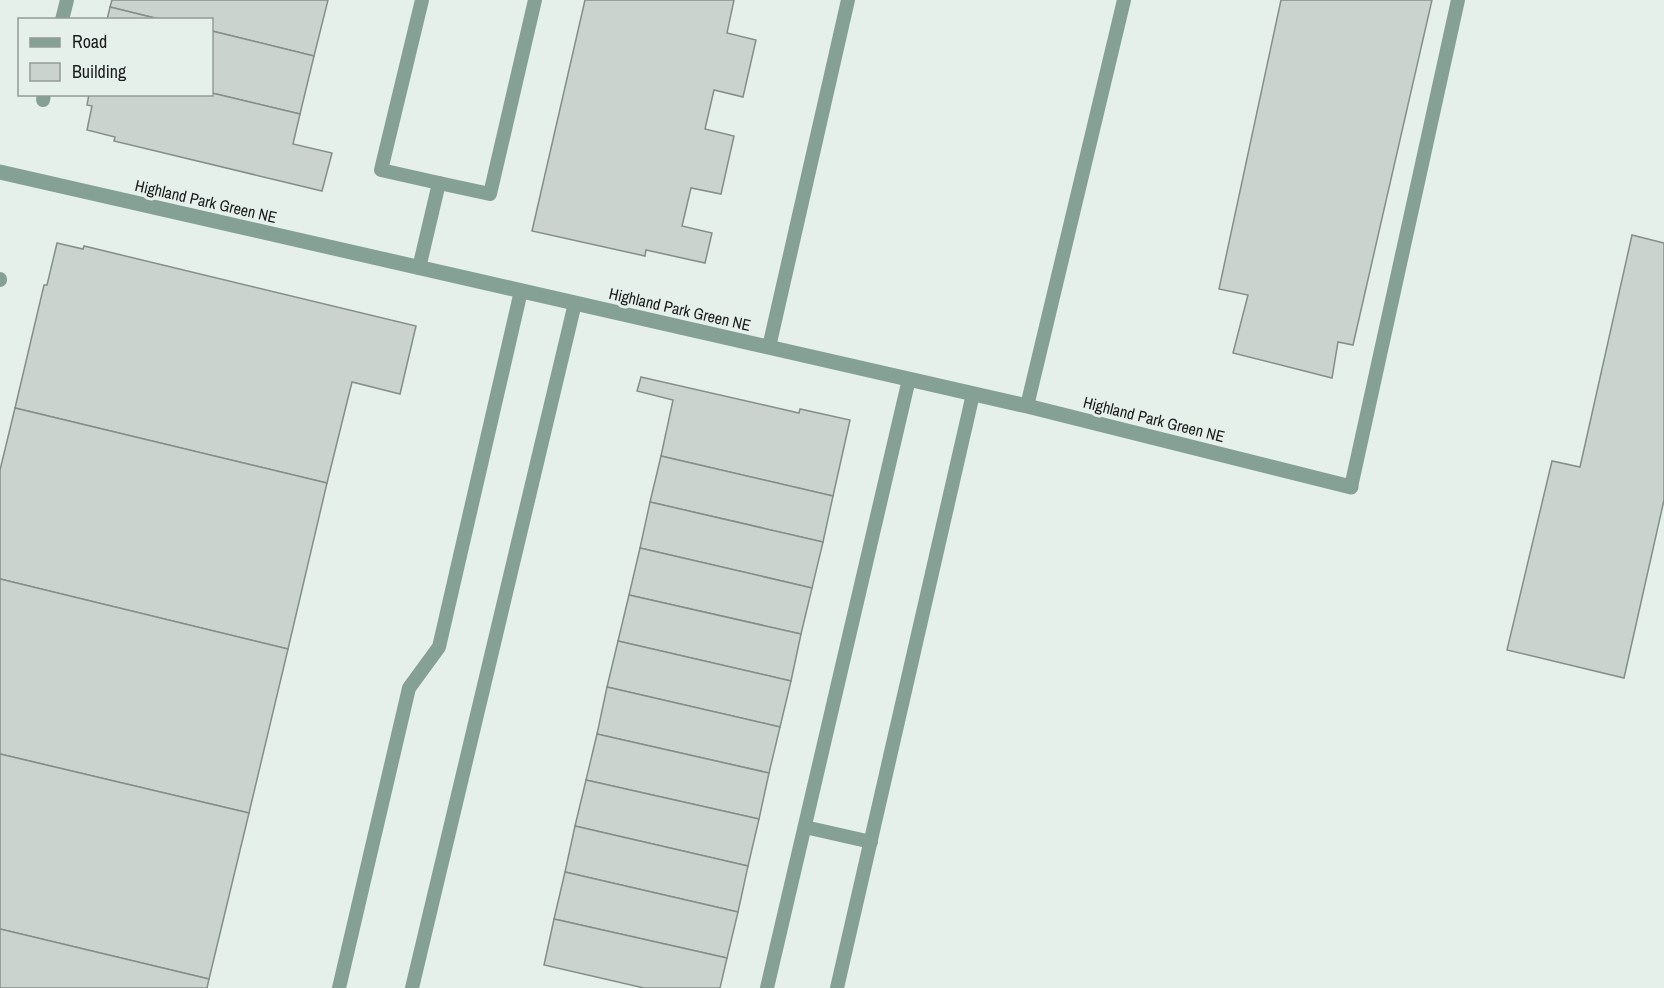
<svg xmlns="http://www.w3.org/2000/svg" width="1664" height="988" font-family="'Archivo Narrow',sans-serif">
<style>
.building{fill:#cad3ce;stroke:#868e8a;stroke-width:1.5}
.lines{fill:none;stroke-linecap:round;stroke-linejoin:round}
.lane{stroke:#85a094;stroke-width:14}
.street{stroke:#85a094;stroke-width:15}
.labels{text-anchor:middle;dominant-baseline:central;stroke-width:6;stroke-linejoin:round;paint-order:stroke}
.street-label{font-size:16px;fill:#191c1b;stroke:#e6f0eb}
</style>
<rect width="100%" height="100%" fill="#e6f0eb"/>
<g class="building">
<polygon points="112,0 328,0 314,56 212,31 212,20 163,20 110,7"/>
<polygon points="585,0 734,0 727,33 756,40 743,97 714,90 705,129 734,136 721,194 691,188 682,226 712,233 705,263 646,250 645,256 532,231"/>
<polygon points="1281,0 1432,0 1353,345 1338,342 1332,378 1233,353 1248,295 1219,289"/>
<polygon points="110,7 163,20 107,20"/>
<polygon points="212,31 314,56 300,114 212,93"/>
<polygon points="212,93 300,114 293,144 332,153 322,191 114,141 115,137 87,130 92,106 87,105 89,94"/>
<polygon points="1632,235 1664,243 1664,500 1624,678 1507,650 1552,461 1580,467"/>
<polygon points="57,243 83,249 84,246 416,326 400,394 352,382 327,483 15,408 44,285 47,285"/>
<polygon points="641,377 799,413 800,409 850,420 833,496 661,456 673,400 637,391"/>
<polygon points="15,408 327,483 288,649 0,579 0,470"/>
<polygon points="661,456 833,496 823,542 650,502"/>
<polygon points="650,502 823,542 812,588 640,548"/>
<polygon points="640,548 812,588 801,634 629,595"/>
<polygon points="0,579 288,649 249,813 0,754"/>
<polygon points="629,595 801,634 791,681 618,641"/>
<polygon points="618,641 791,681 780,727 607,687"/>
<polygon points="607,687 780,727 769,773 597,734"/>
<polygon points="597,734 769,773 759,819 586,780"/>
<polygon points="0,754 249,813 209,979 0,929"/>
<polygon points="586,780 759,819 748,866 575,826"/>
<polygon points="575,826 748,866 738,912 565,872"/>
<polygon points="565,872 738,912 727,958 554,919"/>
<polygon points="554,919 727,958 720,988 644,988 544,965"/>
<polygon points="0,929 209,979 207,988 0,988"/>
</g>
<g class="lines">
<g class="lane">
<polyline points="62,20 67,0"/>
<polyline points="43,100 44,94"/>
<polyline points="439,183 490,194 535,0"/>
<polyline points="419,268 439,183 381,170 422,0"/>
<polyline points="0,280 0,279"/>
<polyline points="769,347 848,0"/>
<polyline points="1027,406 1124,0"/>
<polyline points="1351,487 1458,0"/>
<polyline points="805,827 871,842"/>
<polyline points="339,988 409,688 439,647 521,291"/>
<polyline points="412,988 575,303"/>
<polyline points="767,988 909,379"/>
<polyline points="837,988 973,394"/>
</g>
<polyline class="street" points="0,172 1027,406 1351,487"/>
</g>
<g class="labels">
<g class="street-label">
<text transform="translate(206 201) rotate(13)">Highland Park Green NE</text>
<text transform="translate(680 309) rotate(13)">Highland Park Green NE</text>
<text transform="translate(1154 419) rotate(14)">Highland Park Green NE</text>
</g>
</g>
<rect x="18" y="18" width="195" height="78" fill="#e6f0eb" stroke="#949b98" stroke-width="1.5"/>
<rect x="30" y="38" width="30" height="9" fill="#85a094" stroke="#949b98" stroke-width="1.5"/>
<text x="72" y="48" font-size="18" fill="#191c1b">Road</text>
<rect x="30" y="63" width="30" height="18" fill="#cad3ce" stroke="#949b98" stroke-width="1.5"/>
<text x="72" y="78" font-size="18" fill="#191c1b">Building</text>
</svg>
